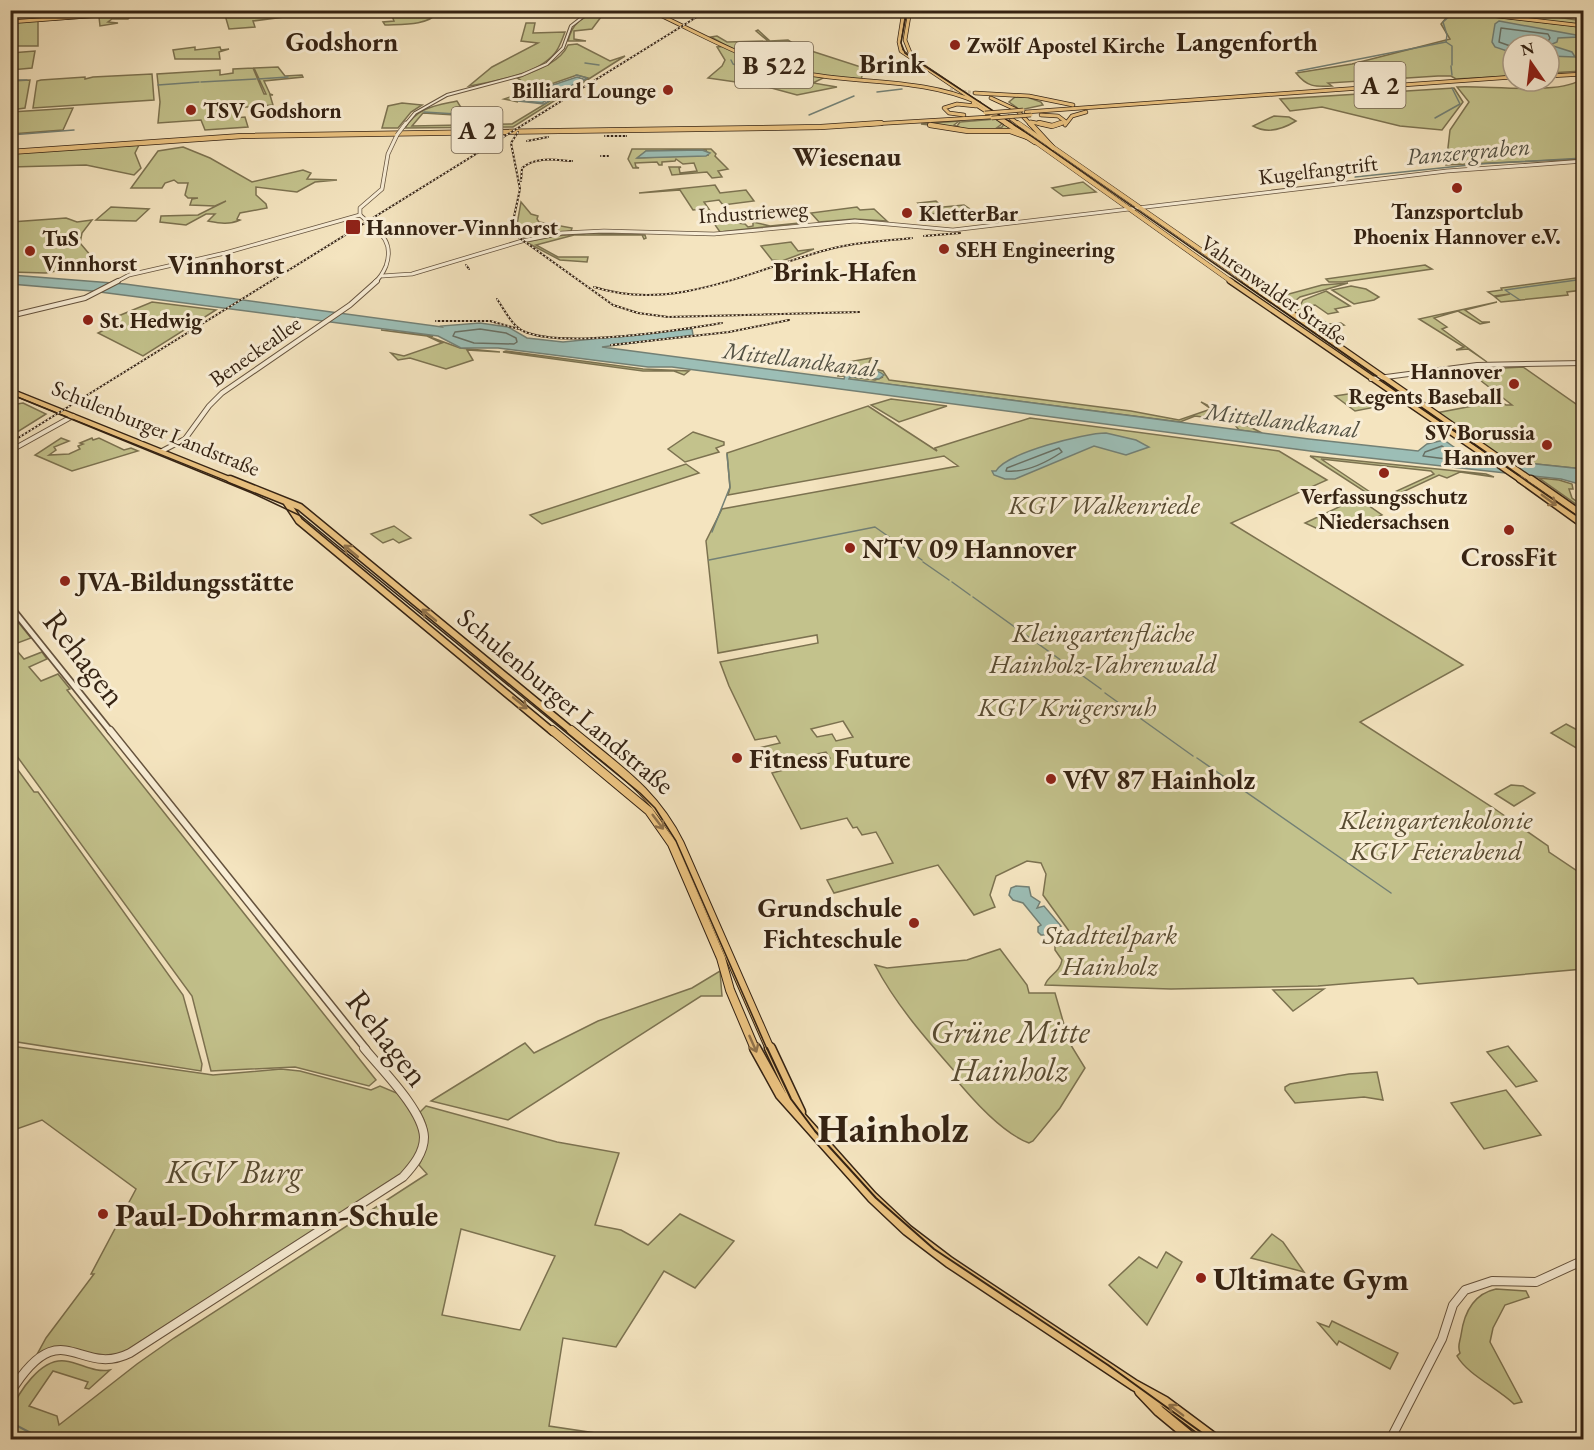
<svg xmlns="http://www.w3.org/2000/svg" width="1594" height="1450" font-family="'EB Garamond',serif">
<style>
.green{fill:#c3c28c;stroke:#7c7250;stroke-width:1.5;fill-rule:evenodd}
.water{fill:#9cbeb6;stroke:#738075;stroke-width:1.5}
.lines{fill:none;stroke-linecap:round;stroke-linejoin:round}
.shore{stroke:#687064;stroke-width:1.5}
.stream-far1{stroke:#738075;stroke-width:1.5}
.stream{stroke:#738075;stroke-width:2}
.highway-tunnel{stroke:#cebd9d;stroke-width:3;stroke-dasharray:3 1.5;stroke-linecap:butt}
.minor-far5-casing{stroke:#65533e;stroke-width:4}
.minor-far4-casing{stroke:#65533e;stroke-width:4.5}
.minor-far3-casing{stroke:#65533e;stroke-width:6}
.minor-far2-casing{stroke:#65533e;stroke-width:8}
.minor-far1-casing{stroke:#65533e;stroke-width:9}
.minor-casing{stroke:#65533e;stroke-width:10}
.major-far5-casing{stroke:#352313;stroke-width:4.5}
.major-far4-casing{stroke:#352313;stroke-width:5}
.major-far3-casing{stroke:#352313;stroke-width:7}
.major-far2-casing{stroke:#352313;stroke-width:9}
.major-far1-casing{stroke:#352313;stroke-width:10}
.major-casing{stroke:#352313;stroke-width:13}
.highway-far1-casing{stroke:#352313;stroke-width:4.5}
.highway-casing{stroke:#352313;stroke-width:6}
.minor-far5{stroke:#f8edd5;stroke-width:2}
.minor-far4{stroke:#f8edd5;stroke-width:3}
.minor-far3{stroke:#f8edd5;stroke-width:4}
.minor-far2{stroke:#f8edd5;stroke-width:4.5}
.minor-far1{stroke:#f8edd5;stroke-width:6}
.minor{stroke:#f8edd5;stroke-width:8}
.major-far5{stroke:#eac280;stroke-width:3}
.major-far4{stroke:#eac280;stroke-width:4}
.major-far3{stroke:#eac280;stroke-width:4.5}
.major-far2{stroke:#eac280;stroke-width:6}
.major-far1{stroke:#eac280;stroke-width:8}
.major{stroke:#eac280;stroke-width:10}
.highway-far1{stroke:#eac280;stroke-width:3}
.highway{stroke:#eac280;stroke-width:4.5}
.tram-far1{stroke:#352313;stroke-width:1.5}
.tram{stroke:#352313;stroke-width:2}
.rail-casing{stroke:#352313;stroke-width:2}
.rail{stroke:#f8edd5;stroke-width:1.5;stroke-dasharray:2;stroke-linecap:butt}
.minor-bridge-casing{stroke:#65533e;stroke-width:4.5;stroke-linecap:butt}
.highway-bridge-casing{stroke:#352313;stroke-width:4.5;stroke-linecap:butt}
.minor-bridge{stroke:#f8edd5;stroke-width:3}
.highway-bridge{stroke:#eac280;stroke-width:3}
.oneway{stroke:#90724a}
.poi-dot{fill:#8f2418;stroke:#f8edd5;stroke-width:2}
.labels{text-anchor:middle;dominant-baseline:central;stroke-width:6;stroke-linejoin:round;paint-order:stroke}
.far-poi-label{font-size:22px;font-weight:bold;fill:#352313;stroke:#f8edd5;text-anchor:start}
.far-street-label{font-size:22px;fill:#352313;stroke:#f8edd5}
.far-water-label{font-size:24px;font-style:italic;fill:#545244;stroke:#f8edd5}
.shield{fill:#f8edd5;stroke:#70604d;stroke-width:1.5}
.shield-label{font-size:26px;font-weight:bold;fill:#352313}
.far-district-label{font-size:27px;font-weight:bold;fill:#352313;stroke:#f8edd5}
.park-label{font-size:27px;font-style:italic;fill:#584b31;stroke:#f8edd5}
.poi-label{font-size:27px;font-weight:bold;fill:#352313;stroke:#f8edd5;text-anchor:start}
.street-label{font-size:27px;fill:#352313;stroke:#f8edd5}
.near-street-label{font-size:33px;fill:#352313;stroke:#f8edd5}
.near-park-label{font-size:33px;font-style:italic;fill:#584b31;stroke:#f8edd5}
.near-poi-label{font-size:33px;font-weight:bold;fill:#352313;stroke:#f8edd5;text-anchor:start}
.near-district-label{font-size:39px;font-weight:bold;fill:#352313;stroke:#f8edd5}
</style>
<rect width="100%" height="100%" fill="#f4e4bf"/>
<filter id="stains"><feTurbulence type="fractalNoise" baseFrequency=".00333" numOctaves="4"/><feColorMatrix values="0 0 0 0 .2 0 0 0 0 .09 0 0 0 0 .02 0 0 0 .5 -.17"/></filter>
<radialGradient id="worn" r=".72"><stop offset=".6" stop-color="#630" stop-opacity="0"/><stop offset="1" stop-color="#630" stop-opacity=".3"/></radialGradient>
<g class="green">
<path d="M411,10L435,11L437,13C428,26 399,24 385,25L383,22L394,21L390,11L292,14L293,16L253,21L255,27L229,29L225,15H176Z"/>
<path d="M596,11H646L659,16L637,13L601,17L592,29L574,31V39L586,41H568C572,23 583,16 598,13Z"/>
<polygon points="1470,11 1524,12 1583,21 1576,20 1576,24 1471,13"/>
<path d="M1451,12L1583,27V71L1549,73V45H1513V76L1456,79L1451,76H1438L1328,83L1332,86C1315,87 1307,87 1296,73L1352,64L1450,39L1441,24Z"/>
<polygon points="166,15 131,16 128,19 112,19 108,22 118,23 100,26 99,17 38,21 38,46 11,46 10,22 63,17"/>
<path d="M526,23H535L533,33L565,32C562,39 560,47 555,53C537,75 496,81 469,86L492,67L538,43L521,41Z"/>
<polygon points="758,30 770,41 788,40 799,47 864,68 861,80 827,76 813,83 837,87 797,95 764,86 708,78 722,66 725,60 717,47 727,46 711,37 717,36 727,42 768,41 756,31"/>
<path d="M577,44L610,61L625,56L513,127L405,128C418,107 434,106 457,101L465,114L471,116L423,113L412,126L512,124L588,78L577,75L511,98L518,102L504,99L535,89L517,78C535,71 560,63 568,45Z"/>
<polygon points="195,47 195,50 220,47 221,50 229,49 219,52 220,59 175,59 173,50"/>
<polygon points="35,51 32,68 11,70 11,53"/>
<polygon points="278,67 285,76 302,75 303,77 264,81 270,94 273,95 270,95 273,105 222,109 234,110 234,118 245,117 248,127 205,130 201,120 158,123 160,102 157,74 220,70 220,75 233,73 233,69 253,68 264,94 266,94 254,68"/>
<polygon points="152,74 154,100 33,108 37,81 41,80 85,77 85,79 93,77"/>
<path d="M1583,78V159L1446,165L1450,130L1469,102L1457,87C1486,85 1563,96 1583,78Z"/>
<polygon points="30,80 25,108 11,110 11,81"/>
<polygon points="1454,88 1463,102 1442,130 1400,126 1322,107 1290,111 1280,99"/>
<polygon points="1015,97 1027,97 1041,102 1043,105 1020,110 1009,102"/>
<polygon points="402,103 422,105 411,112 398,128 382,128 388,106"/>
<polygon points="73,108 63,130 11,134 11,112"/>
<path d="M1274,116L1289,117L1296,121C1283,129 1267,134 1253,126Z"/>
<polygon points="996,119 1002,124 995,129 1002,127 1004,124 1017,132 978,131 921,124 959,121 954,125 962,129 957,126 960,122"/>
<polygon points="139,145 135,153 141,168 134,175 86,165 11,167 10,153"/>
<path d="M183,147L210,158L252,182L303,170L311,173L307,179L337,180L315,182L297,192L256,187V195L266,204L267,208L240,213L237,219L240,220C229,225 219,223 208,221L215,214H206L186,225L160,222L161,216L198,215L226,201L215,206L190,205L192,199L198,198H188L185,195L188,183H178L174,180L165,183L162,188H131L158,151Z"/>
<path d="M632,149H711L716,154L715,156L728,169L718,171L722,177L712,178L707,172L672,175L669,167H681L679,168L680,173L697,171L694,163L683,164L676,159L675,161L662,162V165H659L657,162L635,163L636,167L639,168H633L628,159ZM702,150H706L708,155L638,158L646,151Z"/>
<polygon points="1083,182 1096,192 1063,196 1052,188"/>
<polygon points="715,185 720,193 746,190 754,201 723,205 719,200 704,202 717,221 741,218 740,221 730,222 745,224 748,227 753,226 753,222 770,226 809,222 720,232 704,209 693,210 680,190 639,193"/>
<polygon points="936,201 943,207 964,205 970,209 931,214 918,203"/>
<polygon points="521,202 531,214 538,216 537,219 539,222 572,228 571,231 523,238 516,230"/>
<polygon points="111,207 149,209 136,221 96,220"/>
<polygon points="857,207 860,210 874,209 887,221 854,219 819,222 811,213"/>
<polygon points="66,218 77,222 92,220 82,233 80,243 97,263 46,273 11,272 11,222"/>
<polygon points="589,233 645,235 646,238 644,239 642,235 574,235 536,245 558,257 588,257 587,262 560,260 526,242 556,236"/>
<polygon points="791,242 798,251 814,249 782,261 772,260 761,246"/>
<polygon points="1425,265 1432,269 1343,282 1329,282 1326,279"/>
<polygon points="1583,277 1583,290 1567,292 1568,295 1501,302 1495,297 1510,294 1494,296 1488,292 1502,290 1501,288"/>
<polygon points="1348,283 1300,297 1294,302 1292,309 1274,298 1322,285"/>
<polygon points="1351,286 1366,289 1379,297 1374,300 1354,304 1332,290"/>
<polygon points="1326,291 1350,306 1335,309 1338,312 1328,314 1315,305 1310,306 1314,309 1311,313 1328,324 1341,323 1344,325 1321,329 1298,310 1303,300"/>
<polygon points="152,302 216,310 143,356 98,333 120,322 111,319"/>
<polygon points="1497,302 1465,310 1482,322 1490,322 1480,324 1458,311 1434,318 1447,327 1442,329 1487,362 1468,349 1456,350 1464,347 1419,319"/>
<polygon points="381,330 433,336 430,337 460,348 500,352 467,350 473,360 446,369 410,358 398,360 391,353 404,356 442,343 427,336"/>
<polygon points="506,351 643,369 689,371 684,375 674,371 643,371 503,352"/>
<polygon points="871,358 867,367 883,371 889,380 1131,411 1179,420 1211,409 1201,402 1262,433 1239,430 1231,420 1225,417 1219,419 1195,416 1180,422 848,379 850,377 875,380 883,377 838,376 843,363"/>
<polygon points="1523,367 1583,409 1583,469 1508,461 1436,413 1499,401 1506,405 1512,405 1467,370"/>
<polygon points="1348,394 1369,396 1386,405 1355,411 1335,396"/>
<polygon points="891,399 947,406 899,422 871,405"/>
<polygon points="23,403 46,414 11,436 11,405"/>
<path d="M868,406L937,451L935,448L1030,418L1279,451L1327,480L1231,523L1463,665L1360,722L1492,807L1548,846L1549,852L1583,875V969L1418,984L1413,978L1318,986L1171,989L1045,985C1048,975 1060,973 1062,960L1055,950V946L1069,945L1073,943L1074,938L1043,895L1046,874L1041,863L1027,861L996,876L990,895L995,907L974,915L938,865L834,893L827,880L893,863L876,832L862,835L857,827L853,828L847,818L801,829L772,773L830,758L826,752L767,764L759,748L780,743L776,736L755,740L729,686L720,662L818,643L817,635L718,653L706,541L722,509L958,466L944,456L728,495L730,488L727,453ZM843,721L853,737L836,741L832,734L817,737L811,729Z"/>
<polygon points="693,432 724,442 724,445 716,448 719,452 685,462 668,449"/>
<polygon points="61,438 69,441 54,447 56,450 49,455 69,454 80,449 78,446 83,444 80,443 92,438 93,440 99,438 124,450 131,448 138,451 72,471 35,455"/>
<polygon points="1310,456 1486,474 1494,477 1460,472 1447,478 1439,475 1379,503 1377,500 1434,474 1431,471 1321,459 1376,496 1373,497"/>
<polygon points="686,464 699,473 542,524 530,515"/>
<polygon points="1539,478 1559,480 1572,484 1573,489 1569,489 1572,498 1583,506 1583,509"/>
<polygon points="1358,498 1382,515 1353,529 1337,521 1318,529 1305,523"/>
<polygon points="394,526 411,538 399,543 393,539 383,543 371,534"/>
<polygon points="10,612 31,638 12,645 24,659 42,652 47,659 29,667 41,681 58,674 70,689 67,690 376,1080 369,1086 295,1067 211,1071 192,996 11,748"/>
<polygon points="1566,724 1583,733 1583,752 1551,733"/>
<polygon points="10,759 34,792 38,792 183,995 202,1064 201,1071 11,1041"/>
<polygon points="1511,785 1523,786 1535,793 1514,806 1495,794"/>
<path d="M1000,949L1027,985L1029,993H1055L1069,1042L1085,1068L1060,1108L1033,1141L1029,1143C1002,1133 972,1099 954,1077L956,1073C926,1039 896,1005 875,965L887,968L967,960Z"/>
<polygon points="720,971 722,996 701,996 508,1120 431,1101 525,1043 534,1053 598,1021 692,988"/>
<polygon points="1324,989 1293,1011 1273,990"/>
<polygon points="11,1046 213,1075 281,1069 300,1071 371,1090 380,1086 399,1094 421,1126 423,1142 410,1171 115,1359 65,1349 34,1360 46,1338 94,1274 91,1274 136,1189 42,1120 11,1131"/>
<polygon points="1508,1046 1537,1081 1516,1087 1487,1052"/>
<polygon points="1377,1072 1383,1100 1364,1097 1295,1103 1285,1090 1285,1087 1290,1084 1349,1074"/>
<polygon points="1506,1090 1541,1135 1484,1149 1451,1103"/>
<path d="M426,1106L557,1142L619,1153L595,1225L621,1230L648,1245L680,1214L734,1241L695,1288L664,1271L616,1347L563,1338L549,1426L636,1439H11C10,1431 9,1419 11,1412C18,1392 41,1358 65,1361C81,1363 94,1373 110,1370L89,1389L85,1388L88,1382L53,1371L29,1406L57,1416L59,1425L137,1364L174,1338L427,1174L419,1165C429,1146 431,1131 420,1112ZM461,1229L555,1256L520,1330L442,1315Z"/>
<polygon points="1272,1234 1283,1242 1304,1272 1251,1258"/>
<polygon points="1166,1252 1182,1262 1147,1325 1109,1285 1139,1257 1157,1268"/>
<path d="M1496,1289L1526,1291L1529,1297L1505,1305L1493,1328L1490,1342L1522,1402L1514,1404C1497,1388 1467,1374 1457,1356L1460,1353C1457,1346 1460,1342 1461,1335C1464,1313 1473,1294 1496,1289Z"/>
<polygon points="1332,1321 1398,1353 1390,1369 1339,1341 1337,1345 1318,1323 1329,1327"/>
</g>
<g class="water">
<polygon points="1499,21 1576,35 1578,37 1558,38 1557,42 1550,45 1572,52 1575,57 1549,56 1549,45 1513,45 1513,53 1495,47 1492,42 1495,24"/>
<polygon points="577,77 583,79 542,103 510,99"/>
<polygon points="702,150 710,153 706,156 637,158 646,151"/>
<path d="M11,275L125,284L442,327L441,326L480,323L508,327L527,338L563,342L692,329L693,335L602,347L844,379L847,369C857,367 876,368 884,375L879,379L850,377L849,379L1309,439L1418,451L1427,444L1444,440L1468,457L1583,469V485L1561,479L1333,454L672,367H648L498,348H461L438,336L92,291L11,284Z"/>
<path d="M1106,433L1136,440L1149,447L1126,455L1094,446L1015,479H1005L994,475L992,471H996C1006,453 1084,433 1106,433Z"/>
<polygon points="1016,886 1029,887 1031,896 1040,902 1037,908 1044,906 1061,926 1051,929 1049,935 1041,935 1038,932 1038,927 1041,925 1023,903 1013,900 1009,895 1011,888"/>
</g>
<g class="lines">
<g class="shore">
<polyline points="1513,47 1499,42 1501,28 1548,34 1550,38 1546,45"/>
<polygon points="480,329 506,333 516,338 517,342 514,344 474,343 453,336 455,332"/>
<polygon points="1442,446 1455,456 1454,460 1423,456 1425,452"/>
<path d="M1059,448L1062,452C1047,462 1025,473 1006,471L1007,468Z"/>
</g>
<g class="stream-far1">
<polyline points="1452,14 1443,22 1447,35 1446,42 1452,46 1452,65"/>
<polyline points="731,60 733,64 748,69"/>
<polyline points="585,63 599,65"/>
<polyline points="1451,66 1452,75"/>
<polyline points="1298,71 1446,42"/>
<polyline points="258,79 288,77"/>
<polyline points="10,80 27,80"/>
<polyline points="201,82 256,79"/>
<polyline points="158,85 199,82"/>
<polyline points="877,92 902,89"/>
<polyline points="518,101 544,104 587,78 576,75"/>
<polyline points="424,112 489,116"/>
<polyline points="809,115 854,96"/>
<polyline points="1435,118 1460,104 1452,88"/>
<polyline points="10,135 74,130"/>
<polyline points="1355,177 1479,164 1584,158"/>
<polyline points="1520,300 1505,290 1584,279"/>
<polyline points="712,532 730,487 727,454"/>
<polyline points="903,547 922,560"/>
<polyline points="709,560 875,527 902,546"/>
<polyline points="923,562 949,580"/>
<polyline points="952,582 970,595"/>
<polyline points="973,597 1101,689"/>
<polyline points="1105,693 1193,756"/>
<polyline points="1197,758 1391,893"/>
</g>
<polyline class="stream" points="10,1422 44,1440"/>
<polyline class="highway-tunnel" points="950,89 975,93"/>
<defs>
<polyline id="minor-far5" points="405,125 415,113 447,95 522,75 547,64 563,48 571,26 589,12"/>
<g id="minor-far4">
<polyline points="403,127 406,123"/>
<polyline points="360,215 360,208 382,189 388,154 397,135"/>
<path d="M360,215C378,231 395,240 386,266C383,273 381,277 375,282"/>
<polyline points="382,276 412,274 522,241 562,233 604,231 714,234 855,221 953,230 1447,171 1584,161"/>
<polyline points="116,282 129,275 225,253 360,215"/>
</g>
<g id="minor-far3">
<polyline points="10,316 85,298 118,281"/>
<polyline points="1371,379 1477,365 1584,363"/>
<polyline points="10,451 73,416"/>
<polyline points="162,451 185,439 209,406 222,393 350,305 377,281"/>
</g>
<polyline id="minor-far2" points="10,606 111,732"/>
<polyline id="minor-far1" points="110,730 366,1049"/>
<g id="minor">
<path d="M10,1393C62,1309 78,1379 130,1353L403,1177C413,1166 424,1153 424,1137C423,1110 381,1069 364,1048"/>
<polyline points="1390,1440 1442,1339 1453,1305 1465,1290 1492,1281 1536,1282 1584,1260"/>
</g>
<g id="major-far5">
<polyline points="904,10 899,42 901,51 1011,125"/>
<polyline points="910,10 905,40 911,55"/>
<polyline points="1446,10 1584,26"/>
<polyline points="10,22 101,15 391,10"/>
<polyline points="1009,117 1020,125"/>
</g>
<g id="major-far4">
<polyline points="1009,123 1011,125"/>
<polyline points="1018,123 1247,282"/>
<polyline points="1030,138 1232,282"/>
</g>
<g id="major-far3">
<polyline points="1230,281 1522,481"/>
<polyline points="1245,281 1533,481"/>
<polyline points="10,391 234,481"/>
</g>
<g id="major-far2">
<polyline points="230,479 300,507 573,732"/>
<polyline points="1520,479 1584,525"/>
<polyline points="1531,479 1584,516"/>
<polyline points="287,503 299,521 553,732"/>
</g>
<g id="major-far1">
<polyline points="552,730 649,811 672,844 721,958 730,990 755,1049"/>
<path d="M571,730C615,767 654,791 680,844L770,1049"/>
</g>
<g id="major">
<polyline points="755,1048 781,1095 872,1197 907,1230 949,1262 1134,1385 1165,1402 1216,1440"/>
<polyline points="770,1048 800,1112"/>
<polyline points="1140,1391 1159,1411 1194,1440"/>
</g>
<g id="highway-far1">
<path d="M649,10C698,32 745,61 798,72C858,85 921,77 979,103"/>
<polyline points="589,12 653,14"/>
<polyline points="1549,76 1584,74"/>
<polyline points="975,93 1029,96 1073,105"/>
<polyline points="991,98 1017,110 1031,125"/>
<polyline points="973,103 1008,125"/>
<polyline points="1026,112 1513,77"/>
<polyline points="964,115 949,113 944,108 957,104 976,106"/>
<polyline points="1041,115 1058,116 1066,122 1056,125"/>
<polyline points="1031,122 1047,125"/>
<polyline points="855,125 990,117"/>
<polyline points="1065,125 1072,116 1086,112"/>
</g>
<g id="highway">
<polyline points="1006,123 1035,142"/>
<polyline points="1030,123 1053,148"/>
<polyline points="1039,123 1052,126 1061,123"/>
<polyline points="930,125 968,131 1010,131 1027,137"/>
<polyline points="10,152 242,136 821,127 881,123"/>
</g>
</defs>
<use href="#minor-far5" class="minor-far5-casing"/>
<use href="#minor-far4" class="minor-far4-casing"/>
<use href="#minor-far3" class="minor-far3-casing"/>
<use href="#minor-far2" class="minor-far2-casing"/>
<use href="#minor-far1" class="minor-far1-casing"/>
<use href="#minor" class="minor-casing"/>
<use href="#major-far5" class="major-far5-casing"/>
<use href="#major-far4" class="major-far4-casing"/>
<use href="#major-far3" class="major-far3-casing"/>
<use href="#major-far2" class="major-far2-casing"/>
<use href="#major-far1" class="major-far1-casing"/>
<use href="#major" class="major-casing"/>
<use href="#highway-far1" class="highway-far1-casing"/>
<use href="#highway" class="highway-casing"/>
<use href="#minor-far5" class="minor-far5"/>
<use href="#minor-far4" class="minor-far4"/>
<use href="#minor-far3" class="minor-far3"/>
<use href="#minor-far2" class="minor-far2"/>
<use href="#minor-far1" class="minor-far1"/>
<use href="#minor" class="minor"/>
<use href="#major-far5" class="major-far5"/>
<use href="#major-far4" class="major-far4"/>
<use href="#major-far3" class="major-far3"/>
<use href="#major-far2" class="major-far2"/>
<use href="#major-far1" class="major-far1"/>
<use href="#major" class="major"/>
<use href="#highway-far1" class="highway-far1"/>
<use href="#highway" class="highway"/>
<g class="tram-far1">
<polyline points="907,10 901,43 905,53 1024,131 1584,521"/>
<polyline points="10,394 252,493 301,516 640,793 655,808 676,841 767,1049"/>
</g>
<polyline class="tram" points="767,1048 791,1099 815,1131 876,1198 934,1249 1108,1365 1212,1440"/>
<defs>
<g id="rail">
<polyline points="518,132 511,143 520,189 512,226 514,234 613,305 638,313 668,317 859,312"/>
<polyline points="605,136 626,136"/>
<polyline points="527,141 548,137"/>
<polyline points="601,156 608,156"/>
<path d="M521,181L522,168C536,156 555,160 572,161"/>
<polyline points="924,236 960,233"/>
<polyline points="466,265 469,269"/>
<path d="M594,287C675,313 753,269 830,249C856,242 885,241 912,238"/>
<path d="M497,299C504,309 512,326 523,331C562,349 677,330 722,323"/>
<polyline points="436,321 490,321 519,329"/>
<polyline points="611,345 729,332 789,320"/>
<polyline points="10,443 708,10"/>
</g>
</defs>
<use href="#rail" class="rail-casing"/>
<use href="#rail" class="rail"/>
<defs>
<polyline id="minor-bridge" points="397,135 403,127"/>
<g id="highway-bridge">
<polyline points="985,113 1023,110"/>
<polyline points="992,118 1031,115"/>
</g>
</defs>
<use href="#minor-bridge" class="minor-bridge-casing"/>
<use href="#highway-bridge" class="highway-bridge-casing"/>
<use href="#minor-bridge" class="minor-bridge"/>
<use href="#highway-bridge" class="highway-bridge"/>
</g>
<defs><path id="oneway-shaft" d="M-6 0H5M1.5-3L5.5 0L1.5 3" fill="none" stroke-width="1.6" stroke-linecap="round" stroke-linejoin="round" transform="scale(1.5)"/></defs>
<g class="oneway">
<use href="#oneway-shaft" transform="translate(1549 500) rotate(36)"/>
<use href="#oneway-shaft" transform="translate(351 551) rotate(-140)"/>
<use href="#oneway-shaft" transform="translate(429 615) rotate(-141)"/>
<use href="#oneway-shaft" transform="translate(520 703) rotate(39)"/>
<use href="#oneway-shaft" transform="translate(658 822) rotate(53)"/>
<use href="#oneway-shaft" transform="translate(753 1044) rotate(66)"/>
<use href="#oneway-shaft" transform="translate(1176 1410) rotate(-143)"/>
</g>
<g class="poi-dot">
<circle cx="955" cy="45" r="6"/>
<circle cx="668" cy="90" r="6"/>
<circle cx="191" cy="110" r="6"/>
<circle cx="1457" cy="188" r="6"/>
<circle cx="907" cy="213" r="6"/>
<rect x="345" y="219" width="16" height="16" rx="3"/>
<circle cx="944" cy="249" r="6"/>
<circle cx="30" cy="251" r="6"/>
<circle cx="88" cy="320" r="6"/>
<circle cx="1514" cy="384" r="6"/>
<circle cx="1547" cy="445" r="6"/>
<circle cx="1384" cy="473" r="6"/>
<circle cx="1509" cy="530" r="6"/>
<circle cx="850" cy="548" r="6"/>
<circle cx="65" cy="581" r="6"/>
<circle cx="737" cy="758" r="6"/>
<circle cx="1051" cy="779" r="6"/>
<circle cx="914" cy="923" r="6"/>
<circle cx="103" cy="1214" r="6"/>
<circle cx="1201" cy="1278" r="6"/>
</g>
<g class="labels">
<g class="far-poi-label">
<text x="967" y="45">Zwölf Apostel Kirche</text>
<text x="656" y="90" text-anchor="end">Billiard Lounge</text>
<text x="203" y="110">TSV Godshorn</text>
<text x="1457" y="211" text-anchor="middle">Tanzsportclub<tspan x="1457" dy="25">Phoenix Hannover e.V.</tspan></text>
<text x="919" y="213">KletterBar</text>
<text x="366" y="227">Hannover-Vinnhorst</text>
<text x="42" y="238">TuS<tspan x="42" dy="25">Vinnhorst</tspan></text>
<text x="956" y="249">SEH Engineering</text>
<text x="100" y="320">St. Hedwig</text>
<text x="1502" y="371" text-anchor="end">Hannover<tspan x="1502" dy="25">Regents Baseball</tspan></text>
<text x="1535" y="432" text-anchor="end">SV Borussia<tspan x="1535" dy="25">Hannover</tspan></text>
<text x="1384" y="496" text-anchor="middle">Verfassungsschutz<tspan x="1384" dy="25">Niedersachsen</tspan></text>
</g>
<g class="far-street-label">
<text transform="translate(1318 170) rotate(-7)">Kugelfangtrift</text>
<text transform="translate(753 212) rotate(-4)">Industrieweg</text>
<text transform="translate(1274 290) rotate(35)">Vahrenwalder Straße</text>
<text transform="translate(255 351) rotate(-35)">Beneckeallee</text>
<text transform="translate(156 428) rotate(22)">Schulenburger Landstraße</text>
</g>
<g class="far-water-label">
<text transform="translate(1468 151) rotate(-5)">Panzergraben</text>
<text transform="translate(800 359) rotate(7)">Mittellandkanal</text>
<text transform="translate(1282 420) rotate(7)">Mittellandkanal</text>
</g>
<g class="shield">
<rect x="735" y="42" width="78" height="46" rx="4.5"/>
<rect x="1354.5" y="62" width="51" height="46" rx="4.5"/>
<rect x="451.5" y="107" width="51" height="46" rx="4.5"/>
</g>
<g class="shield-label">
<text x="774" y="65">B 522</text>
<text x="1380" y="85">A 2</text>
<text x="477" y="130">A 2</text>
</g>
<g class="far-district-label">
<text x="342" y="41">Godshorn</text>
<text x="1247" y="41">Langenforth</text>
<text x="892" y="63">Brink</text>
<text x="847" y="156">Wiesenau</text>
<text x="226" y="264">Vinnhorst</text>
<text x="845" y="271">Brink-Hafen</text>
</g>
<g class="park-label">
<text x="1104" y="504">KGV Walkenriede</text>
<text x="1103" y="632">Kleingartenfläche<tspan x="1103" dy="31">Hainholz-Vahrenwald</tspan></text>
<text x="1067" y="706">KGV Krügersruh</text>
<text x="1436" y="819">Kleingartenkolonie<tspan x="1436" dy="31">KGV Feierabend</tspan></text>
<text x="1110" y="934">Stadtteilpark<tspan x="1110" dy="31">Hainholz</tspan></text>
</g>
<g class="poi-label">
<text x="862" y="548">NTV 09 Hannover</text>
<text x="1509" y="556" text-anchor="middle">CrossFit</text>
<text x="77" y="581">JVA-Bildungsstätte</text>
<text x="749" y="758">Fitness Future</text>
<text x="1063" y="779">VfV 87 Hainholz</text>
<text x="902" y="907" text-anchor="end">Grundschule<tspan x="902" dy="31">Fichteschule</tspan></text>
</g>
<g class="street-label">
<text transform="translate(566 701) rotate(40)">Schulenburger Landstraße</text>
</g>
<g class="near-street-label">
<text transform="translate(85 658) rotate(52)">Rehagen</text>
<text transform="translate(388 1038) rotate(52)">Rehagen</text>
</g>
<g class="near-park-label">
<text x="1010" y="1031">Grüne Mitte<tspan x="1010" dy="38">Hainholz</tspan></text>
<text x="234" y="1171">KGV Burg</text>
</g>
<g class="near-poi-label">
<text x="115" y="1214">Paul-Dohrmann-Schule</text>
<text x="1213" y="1278">Ultimate Gym</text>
</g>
<g class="near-district-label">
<text x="893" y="1128">Hainholz</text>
</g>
</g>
<rect width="1594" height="1450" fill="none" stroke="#f4e4bf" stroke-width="36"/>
<rect x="12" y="12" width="1570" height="1426" fill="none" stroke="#352313" stroke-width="3"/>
<rect x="18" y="18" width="1558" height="1414" fill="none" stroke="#352313" stroke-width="1.5"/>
<g transform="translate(1531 63) rotate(346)"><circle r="28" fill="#f8edd5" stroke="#aa9c87" stroke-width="1.5"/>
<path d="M0-4.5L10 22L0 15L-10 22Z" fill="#8f2418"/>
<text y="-9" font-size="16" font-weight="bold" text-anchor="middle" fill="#352313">N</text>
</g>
<rect width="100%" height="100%" filter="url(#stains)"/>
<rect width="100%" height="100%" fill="url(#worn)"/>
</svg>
